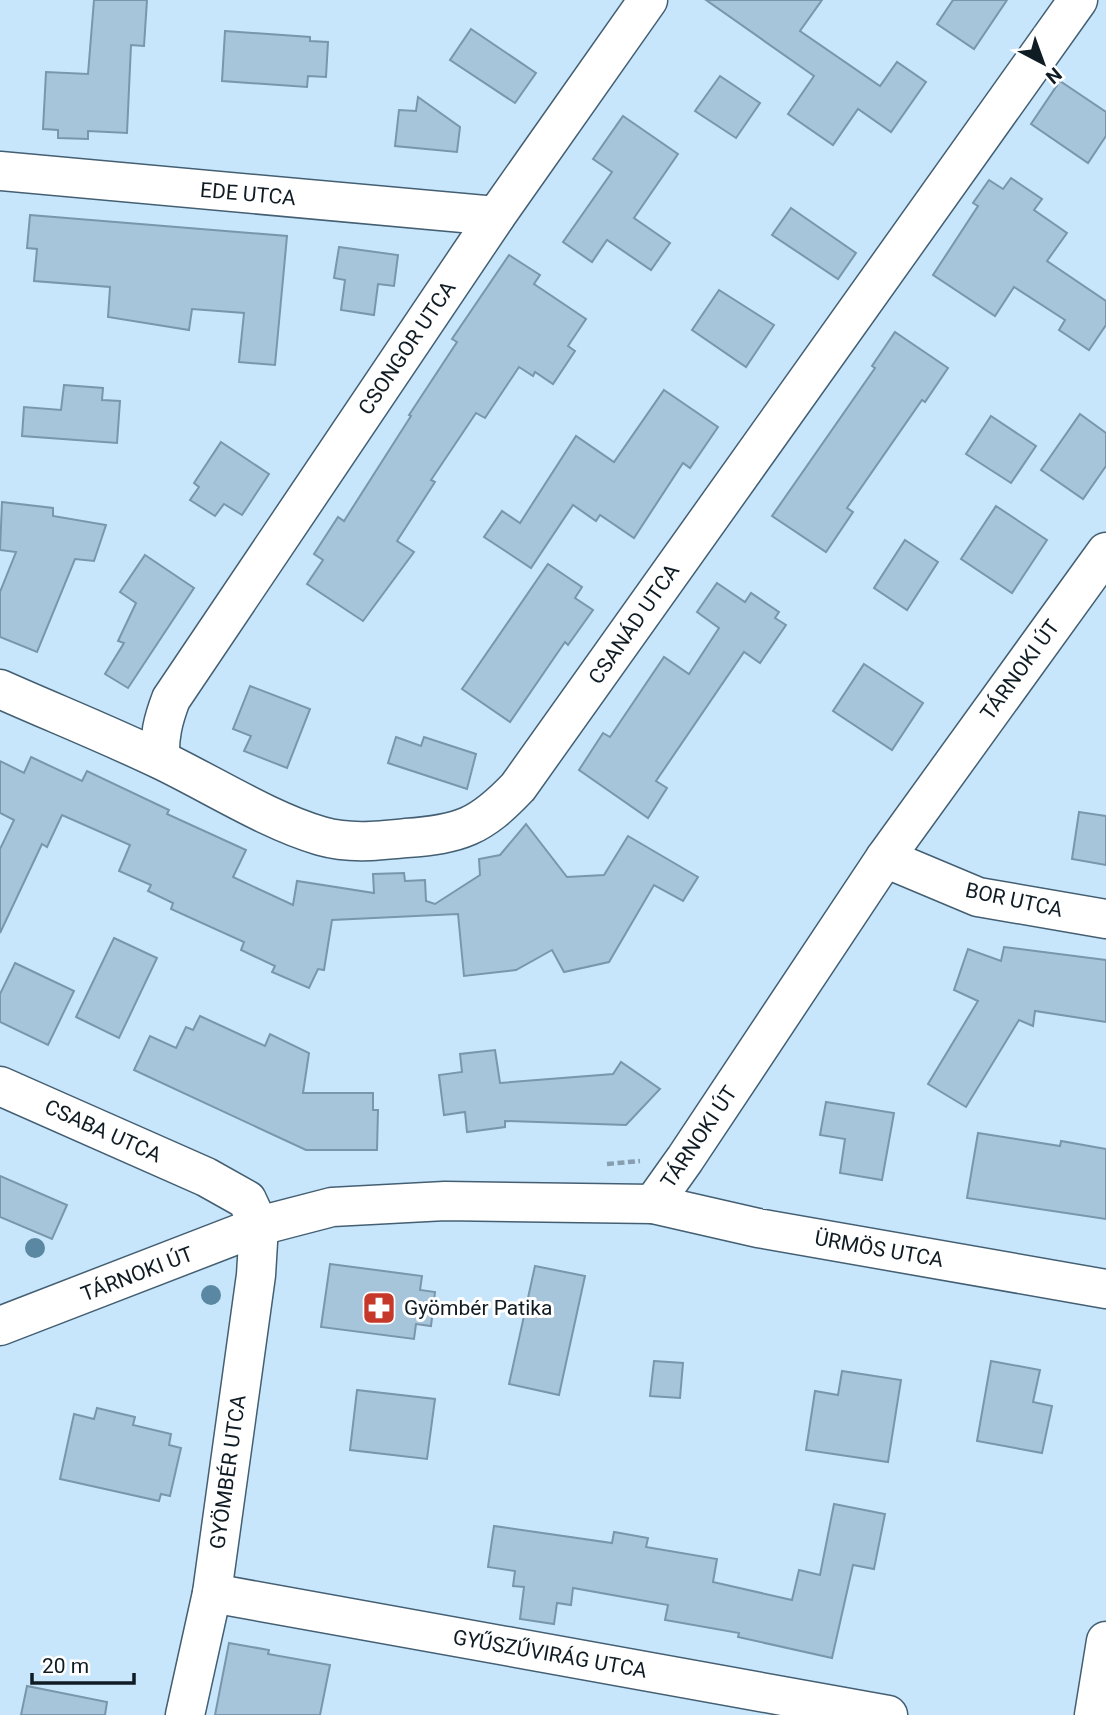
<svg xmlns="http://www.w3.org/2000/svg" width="1106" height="1715" font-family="Roboto,sans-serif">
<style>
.building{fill:#a6c4da;stroke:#7996aa;stroke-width:2}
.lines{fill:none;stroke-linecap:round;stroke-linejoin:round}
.street-casing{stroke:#445f72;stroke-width:41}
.secondary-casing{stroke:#445f72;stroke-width:41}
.path{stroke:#869eaf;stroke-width:4.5;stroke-dasharray:7 3.5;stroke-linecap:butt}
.street{stroke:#fff;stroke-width:38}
.secondary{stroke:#fff;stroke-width:38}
.tree{fill:#5a87a2}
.labels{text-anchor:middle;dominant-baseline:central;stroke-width:6;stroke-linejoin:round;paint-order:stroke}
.street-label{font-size:21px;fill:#101c24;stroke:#fff}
.poi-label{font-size:21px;fill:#101c24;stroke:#fff;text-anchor:start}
</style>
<rect width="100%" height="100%" fill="#c7e6fc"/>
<g class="building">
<polygon points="94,0 147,0 144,46 131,45 127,133 88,131 88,139 58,138 58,130 43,129 46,72 88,74"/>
<polygon points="706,0 822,0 800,31 880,86 897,62 926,82 891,132 858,109 833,145 788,114 814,76"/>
<polygon points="953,0 1007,0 974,49 937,24"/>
<polygon points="471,29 536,73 515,103 450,60"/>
<polygon points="225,31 310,37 310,41 328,42 326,77 308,76 307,87 222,81"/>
<polygon points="720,76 760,103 736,138 695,111"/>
<polygon points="1060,81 1106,112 1106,136 1088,163 1031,124"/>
<polygon points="418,97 460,127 457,152 395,146 399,110 416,111"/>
<polygon points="623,116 678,154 634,218 670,243 651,270 607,240 592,262 563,242 612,172 593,159"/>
<polygon points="1011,178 1042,199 1034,210 1067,233 1047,261 1106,301 1106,325 1089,350 1059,330 1065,320 1014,287 995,316 933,275 978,206 973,203 989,180 1003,189"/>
<polygon points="791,208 856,253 838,279 772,235"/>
<polygon points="30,215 287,236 275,365 239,362 244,313 192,309 189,330 108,317 110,287 34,281 37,249 27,248"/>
<polygon points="339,247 398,255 394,286 378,284 374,315 341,310 345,280 334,278"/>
<polygon points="509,255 540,275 534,284 586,319 568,346 575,351 553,384 535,372 533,376 519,367 485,418 476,413 431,480 435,482 397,541 414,552 363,621 307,584 323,560 314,554 338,517 344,521 411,416 409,415 457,342 452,339"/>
<polygon points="719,290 774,325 746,367 692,330"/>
<polygon points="895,332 948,368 925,402 922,400 847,508 853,512 826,552 772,516 875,368 872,366"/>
<polygon points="64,385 103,388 102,400 120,401 117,443 22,436 24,407 61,410"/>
<polygon points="664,390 718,427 690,468 683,463 634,538 600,515 596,521 573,505 531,568 484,537 502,511 520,523 576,436 614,462"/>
<polygon points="1080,414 1106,433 1106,466 1083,499 1041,470"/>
<polygon points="991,416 1036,446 1011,483 966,454"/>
<polygon points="221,442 269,474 242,515 224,504 215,516 190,500 199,487 194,483"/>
<polygon points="2,502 53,508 53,516 106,525 94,561 75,559 37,652 0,637 0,592 16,552 0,550"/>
<polygon points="996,506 1047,540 1012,593 961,559"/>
<polygon points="905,540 938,562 907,610 874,588"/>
<polygon points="145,555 194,588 128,688 105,674 124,643 118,641 136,603 120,592"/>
<polygon points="548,564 582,587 575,598 593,610 568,645 565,642 510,722 462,689"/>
<polygon points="717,583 745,602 751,593 779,612 775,618 786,625 760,663 744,652 656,781 667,788 648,818 579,770 603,733 610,737 664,657 689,674 719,628 697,612"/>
<polygon points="864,664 923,703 892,750 833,711"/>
<polygon points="250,686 310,709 287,768 244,751 251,736 233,729"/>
<polygon points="396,737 421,746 424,737 476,754 467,789 388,763"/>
<polygon points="31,757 82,781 87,771 169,810 167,814 246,850 233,877 293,905 297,881 374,893 373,874 404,873 405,881 425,880 426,901 435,904 480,875 479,859 500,855 526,824 567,877 604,875 628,836 698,877 683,901 654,885 609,962 564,972 552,950 516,970 464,976 458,914 332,920 324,970 318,969 309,988 272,972 275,966 241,950 244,942 171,909 173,903 148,891 151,885 119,871 130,845 62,815 47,847 42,844 0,933 0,849 14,820 0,813 0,761 24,773"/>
<polygon points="1079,812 1106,816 1106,865 1072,859"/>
<polygon points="114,938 157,958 119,1038 76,1017"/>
<polygon points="1004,947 1106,960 1106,1022 1035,1011 1033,1026 1019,1020 966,1107 928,1084 978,1001 954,990 968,949 1001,961"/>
<polygon points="15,963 74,991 48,1045 0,1022 0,994"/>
<polygon points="200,1016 265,1046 270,1034 309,1053 303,1093 373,1093 373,1110 378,1110 377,1150 306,1150 134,1070 150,1036 176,1048 186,1027 193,1030"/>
<polygon points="495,1050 500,1083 613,1074 621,1062 660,1089 626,1125 505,1121 505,1127 467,1132 465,1112 444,1115 439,1075 462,1072 460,1054"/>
<polygon points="826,1102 894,1113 882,1180 840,1173 845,1139 820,1135"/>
<polygon points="978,1133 1060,1146 1061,1141 1106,1149 1106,1219 967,1198"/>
<polygon points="0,1176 67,1205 52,1239 0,1217"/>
<polygon points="330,1264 422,1276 420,1290 435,1292 431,1326 416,1324 414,1339 321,1327"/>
<polygon points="535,1266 585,1276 559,1395 509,1384"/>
<polygon points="654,1361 683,1363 680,1398 650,1396"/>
<polygon points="991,1361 1040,1370 1033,1402 1052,1406 1042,1453 977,1441"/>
<polygon points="842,1371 901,1380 888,1462 806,1450 815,1391 838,1395"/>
<polygon points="357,1390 435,1399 427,1459 350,1450"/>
<polygon points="97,1408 135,1417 133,1425 171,1434 169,1445 181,1448 170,1496 161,1494 159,1501 60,1479 74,1414 94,1419"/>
<polygon points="834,1504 885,1514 874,1569 853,1565 832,1658 738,1637 739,1633 665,1620 668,1605 573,1588 571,1605 557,1603 554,1624 520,1619 524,1587 513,1586 515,1571 488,1567 494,1526 612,1543 614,1532 648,1538 646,1547 717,1559 713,1582 792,1600 799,1570 820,1575"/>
<polygon points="229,1643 269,1650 268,1654 330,1665 320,1715 215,1715"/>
<polygon points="27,1686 107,1702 105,1715 21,1715"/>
</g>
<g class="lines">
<defs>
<g id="street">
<polyline points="0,171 496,216"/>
<path d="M0,689C54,713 109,735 161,760C211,784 269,821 321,836C349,844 377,841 406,838C461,834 480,827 518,787L1078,0"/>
<path d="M160,759C159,737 163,720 171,699L496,216L648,0"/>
<polyline points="885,858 978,897 1106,919"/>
<polyline points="212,1593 888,1715"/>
<polyline points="185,1715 212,1593 256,1275 259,1226"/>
<polyline points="1094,1715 1106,1641"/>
</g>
<g id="secondary">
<polyline points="0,1086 206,1177 247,1200 259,1226"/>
<polyline points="653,1204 685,1159 885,858 1106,552"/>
<polyline points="0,1326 259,1226 332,1207 445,1201 653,1204 758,1228 1106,1289"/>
</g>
</defs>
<use href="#street" class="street-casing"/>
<use href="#secondary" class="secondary-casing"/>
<polyline class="path" points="607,1164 640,1161"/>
<use href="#street" class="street"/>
<use href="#secondary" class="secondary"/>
</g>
<g class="tree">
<circle cx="35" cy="1248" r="10"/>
<circle cx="211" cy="1295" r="10"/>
</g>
<defs>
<symbol id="pharmacy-square" viewBox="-11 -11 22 22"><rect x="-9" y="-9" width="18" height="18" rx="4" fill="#c5382a" stroke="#fff"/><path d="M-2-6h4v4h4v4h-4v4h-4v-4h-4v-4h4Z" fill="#fff"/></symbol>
</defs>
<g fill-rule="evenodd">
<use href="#pharmacy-square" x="360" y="1289" width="38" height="38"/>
</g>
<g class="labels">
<g class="street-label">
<text transform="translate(248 194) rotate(5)">EDE UTCA</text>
<text transform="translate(407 348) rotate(-56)">CSONGOR UTCA</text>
<text transform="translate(634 624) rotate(-55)">CSANÁD UTCA</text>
<text transform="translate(1020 670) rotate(-54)">TÁRNOKI ÚT</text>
<text transform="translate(1014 900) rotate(12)">BOR UTCA</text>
<text transform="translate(103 1131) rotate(24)">CSABA UTCA</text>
<text transform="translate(699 1137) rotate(-56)">TÁRNOKI ÚT</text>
<text transform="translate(879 1249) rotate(10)">ÜRMÖS UTCA</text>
<text transform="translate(137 1274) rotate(-21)">TÁRNOKI ÚT</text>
<text transform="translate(228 1472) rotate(-82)">GYÖMBÉR UTCA</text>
<text transform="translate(550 1654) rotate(10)">GYŰSZŰVIRÁG UTCA</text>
</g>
<g class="poi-label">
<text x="404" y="1308">Gyömbér Patika</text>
</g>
</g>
<g transform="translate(1043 63) rotate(139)" stroke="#ffffff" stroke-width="5" paint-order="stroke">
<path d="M0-5L12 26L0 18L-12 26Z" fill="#101c24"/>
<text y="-10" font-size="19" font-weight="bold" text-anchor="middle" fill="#101c24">N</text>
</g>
<path d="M32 1673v10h102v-10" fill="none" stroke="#101c24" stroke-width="3.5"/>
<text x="42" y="1673" font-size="21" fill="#101c24" stroke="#ffffff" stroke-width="5" paint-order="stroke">20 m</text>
</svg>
